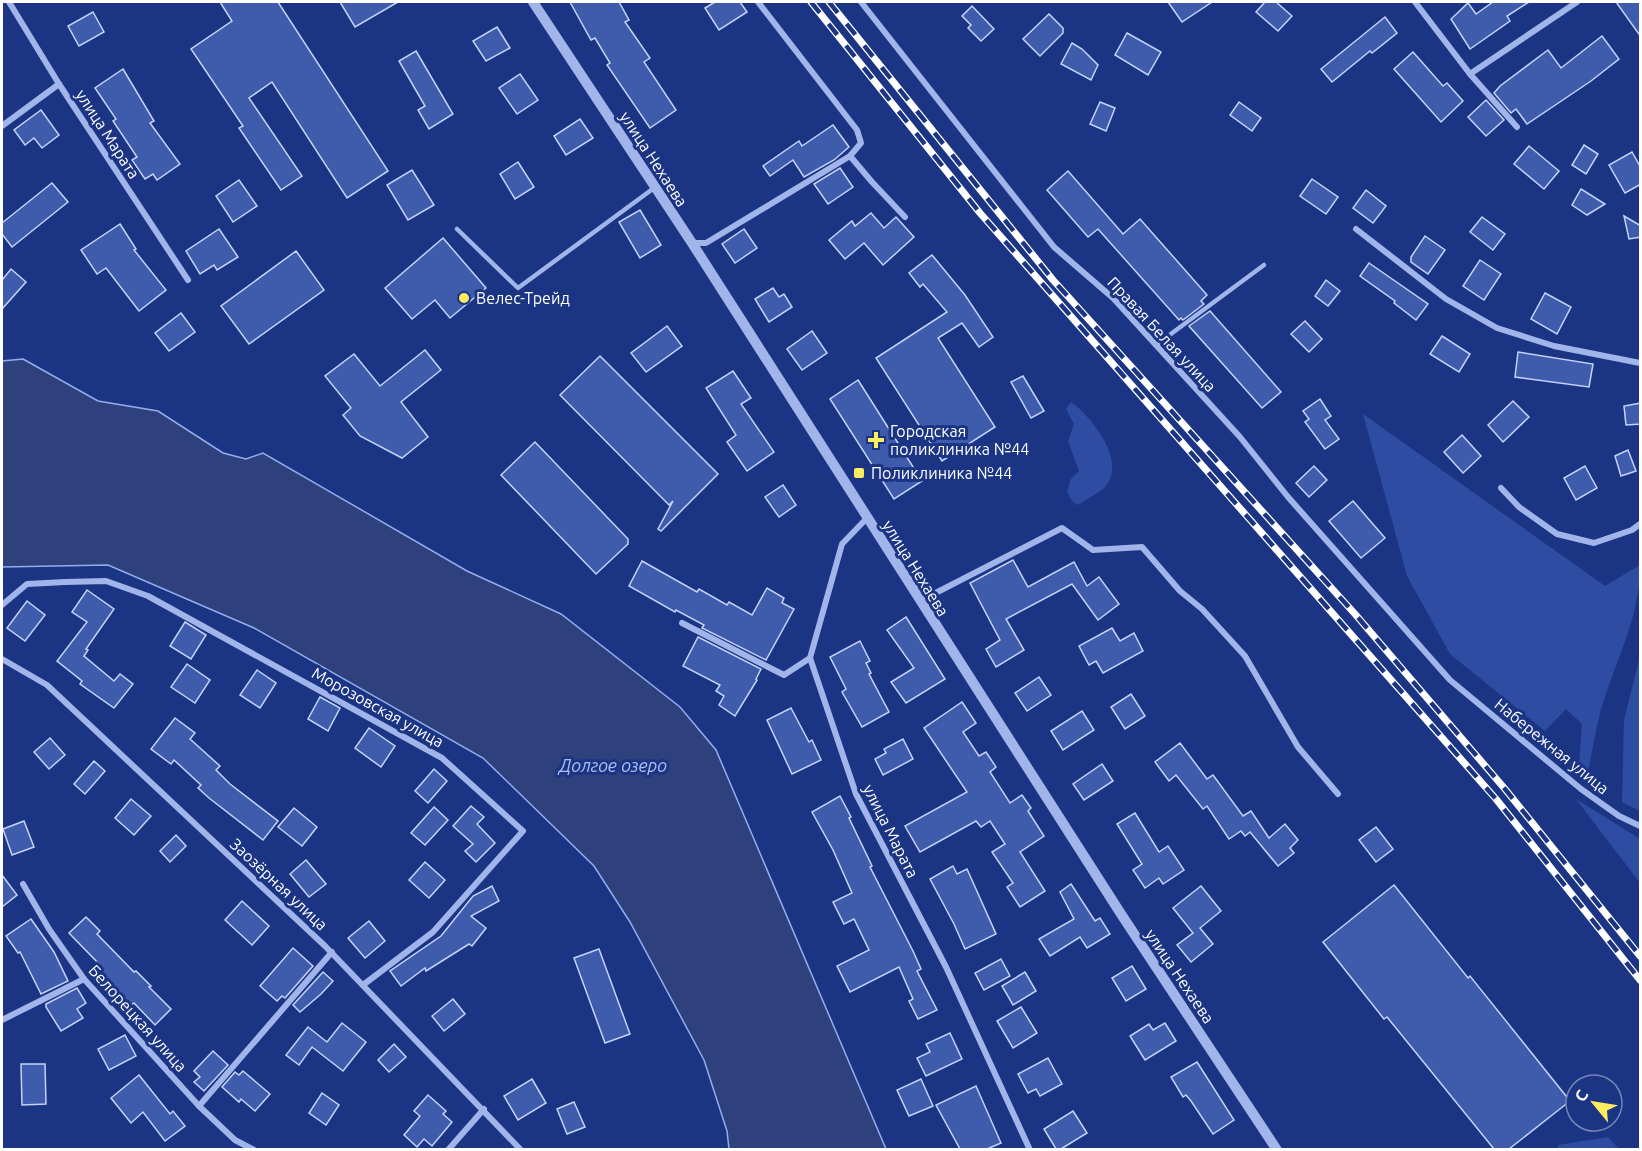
<svg xmlns="http://www.w3.org/2000/svg" width="1642" height="1151" font-family="Ubuntu,sans-serif">
<style>
.green{fill:#2e4da2}
.water{fill:#2e417c;stroke:#93aded;stroke-width:1.5}
.building{fill:#3f5bab;stroke:#c5d3f8;stroke-width:1.5}
.lines{fill:none;stroke-linecap:round;stroke-linejoin:round}
.service{stroke:#a1b5eb;stroke-width:4.5}
.minor{stroke:#a1b5eb;stroke-width:6}
.tertiary{stroke:#a1b5eb;stroke-width:10}
.rail-casing{stroke:#fff;stroke-width:7}
.rail{stroke:#1b3584;stroke-width:4.5;stroke-dasharray:14;stroke-linecap:butt}
.poi-dot{fill:#fdec5d;stroke:#1b3584;stroke-width:2}
.labels{text-anchor:middle;dominant-baseline:central;stroke-width:6;stroke-linejoin:round;paint-order:stroke}
.street-label{font-size:16px;fill:#fff;stroke:#1b3584}
.poi-label{font-size:16px;fill:#fff;stroke:#1b3584;text-anchor:start}
.water-label{font-size:18px;font-style:italic;fill:#acbff3;stroke:#1b3584}
</style>
<rect width="100%" height="100%" fill="#1b3584"/>
<g class="green">
<path d="M1071,402C1091,416 1127,461 1106,486C1101,492 1085,500 1078,505L1072,501L1067,492L1071,479L1079,471L1068,441L1074,424L1066,409Z"/>
<path d="M1363,414L1605,586L1640,565C1641,616 1614,664 1600,713C1595,733 1592,753 1588,773L1579,767L1582,724L1566,709L1545,731L1450,654L1407,576Z"/>
<polygon points="1640,656 1640,811 1622,802 1624,720"/>
<polygon points="1576,799 1640,839 1640,883"/>
<polygon points="1608,1137 1619,1149 1558,1149 1558,1145"/>
</g>
<polygon class="water" points="23,359 98,401 158,411 223,453 246,459 263,453 467,571 561,614 680,707 716,750 886,1149 729,1149 727,1131 704,1060 630,922 594,866 483,758 254,628 108,565 2,567 2,361"/>
<g class="building">
<polygon points="220,2 278,2 388,171 347,198 272,82 249,98 302,176 281,190 239,128 243,126 191,49 232,21"/>
<polygon points="340,2 398,2 355,27"/>
<polygon points="570,2 619,2 629,20 625,22 650,58 644,62 676,110 650,128 607,65 610,63 595,38 591,40"/>
<polygon points="715,2 740,2 747,12 719,30 705,8"/>
<polygon points="1168,2 1212,2 1182,22"/>
<polygon points="1265,2 1276,2 1292,16 1278,31 1256,12"/>
<polygon points="1493,2 1529,2 1507,16 1510,21 1470,49 1451,19 1468,3 1476,14"/>
<polygon points="1616,2 1641,2 1641,37"/>
<polygon points="972,6 994,29 981,41 968,28 971,25 962,16"/>
<polygon points="93,12 104,32 79,46 68,26"/>
<polygon points="1049,14 1063,28 1063,33 1040,56 1023,39"/>
<polygon points="1385,17 1397,33 1372,53 1370,51 1332,82 1321,69"/>
<polygon points="497,27 510,48 486,61 473,41"/>
<polygon points="1127,33 1161,52 1148,75 1115,55"/>
<polygon points="1602,36 1619,59 1591,81 1527,124 1516,109 1511,113 1494,93 1500,86 1548,50 1561,68"/>
<polygon points="1072,43 1082,49 1098,65 1091,80 1061,64"/>
<polygon points="416,51 453,114 429,129 418,110 425,106 399,61"/>
<polygon points="1413,52 1443,86 1447,83 1463,101 1441,122 1394,69"/>
<polygon points="123,69 154,121 150,123 180,164 157,180 153,174 145,179 132,160 137,157 113,121 116,119 95,88"/>
<polygon points="520,74 538,100 517,114 499,88"/>
<polygon points="1486,100 1504,120 1486,136 1468,117"/>
<polygon points="1100,102 1115,108 1106,131 1090,124"/>
<polygon points="1239,102 1261,118 1252,131 1230,115"/>
<polygon points="41,110 59,135 42,148 34,138 25,145 14,130"/>
<polygon points="580,119 593,138 566,155 554,136"/>
<polygon points="833,125 849,147 834,160 804,177 793,160 770,176 763,166 799,141 802,146"/>
<polygon points="1584,145 1598,154 1586,174 1572,165"/>
<polygon points="1529,146 1559,171 1544,189 1514,164"/>
<polygon points="1632,152 1641,168 1641,184 1625,193 1609,165"/>
<polygon points="518,162 534,187 515,199 500,174"/>
<polygon points="840,168 853,187 828,204 814,184"/>
<polygon points="412,170 434,205 408,220 387,185"/>
<polygon points="1068,171 1123,234 1140,219 1207,295 1201,301 1204,304 1183,320 1181,318 1179,320 1098,229 1088,237 1047,190"/>
<polygon points="1312,179 1338,197 1326,214 1300,196"/>
<polygon points="239,180 257,206 233,222 216,196"/>
<polygon points="52,183 68,202 12,247 2,234 2,223"/>
<polygon points="1581,189 1605,204 1587,215 1572,205"/>
<polygon points="1366,190 1386,206 1373,223 1353,208"/>
<polygon points="640,210 661,245 640,258 619,222"/>
<polygon points="871,213 884,228 896,217 914,237 883,265 864,243 845,259 829,240 852,221 855,226"/>
<polygon points="1624,216 1641,226 1641,237 1629,239"/>
<polygon points="1482,217 1505,234 1493,250 1470,232"/>
<polygon points="120,224 136,249 134,250 166,290 139,311 106,268 97,274 81,250"/>
<polygon points="219,229 238,257 217,270 214,265 200,274 186,251"/>
<polygon points="744,229 757,248 735,263 722,244"/>
<polygon points="1425,236 1445,250 1428,274 1411,262 1411,257"/>
<polygon points="443,238 486,288 450,318 435,300 412,319 385,288"/>
<polygon points="296,251 324,290 249,344 221,306"/>
<polygon points="932,255 965,295 993,337 979,347 962,323 938,338 995,427 942,461 876,358 947,312 923,284 920,287 909,273"/>
<polygon points="1480,260 1501,274 1484,300 1463,286"/>
<polygon points="1369,263 1428,304 1416,320 1394,303 1395,301 1360,276"/>
<polygon points="11,269 26,282 2,309 2,280"/>
<polygon points="1326,280 1340,291 1328,306 1315,296"/>
<polygon points="773,288 779,297 784,294 792,307 769,322 755,299"/>
<polygon points="1545,293 1571,307 1557,334 1531,319"/>
<polygon points="1210,311 1281,392 1262,408 1189,326"/>
<polygon points="181,313 195,332 169,351 155,333"/>
<polygon points="1305,321 1322,339 1309,352 1291,334"/>
<polygon points="667,326 682,346 646,372 631,353"/>
<polygon points="812,331 827,353 802,370 787,349"/>
<polygon points="1442,336 1470,354 1459,372 1430,354"/>
<polygon points="425,350 441,370 401,402 428,437 402,458 360,436 343,415 351,408 325,376 354,354 380,386"/>
<polygon points="1518,352 1593,364 1589,387 1515,377"/>
<polygon points="600,356 718,474 661,531 658,529 673,501 669,505 560,395"/>
<polygon points="733,371 751,398 741,404 774,452 747,471 727,442 736,435 706,388"/>
<polygon points="1023,376 1044,411 1031,418 1011,382"/>
<polygon points="858,380 922,481 894,499 830,399"/>
<polygon points="1320,399 1331,416 1325,420 1339,439 1325,449 1305,422 1309,419 1303,411"/>
<polygon points="1513,401 1529,417 1503,442 1488,425"/>
<polygon points="1641,403 1641,424 1626,425 1624,406"/>
<polygon points="1462,435 1481,456 1463,473 1444,452"/>
<polygon points="535,442 628,539 628,544 596,574 501,475"/>
<polygon points="1628,450 1636,471 1621,476 1615,456"/>
<polygon points="1314,466 1327,480 1309,497 1296,483"/>
<polygon points="1585,466 1597,488 1576,500 1564,478"/>
<polygon points="783,485 796,505 779,517 765,497"/>
<polygon points="1353,501 1385,538 1361,558 1329,521"/>
<polygon points="1013,560 1028,587 1074,562 1087,586 1099,577 1119,604 1098,620 1072,584 1006,619 1024,650 996,667 986,649 1000,640 970,583"/>
<polygon points="642,561 697,592 699,589 727,605 729,602 752,615 767,588 784,598 782,603 794,609 766,660 702,628 704,625 676,610 675,612 629,586"/>
<polygon points="87,590 114,609 86,649 88,650 84,656 114,681 120,674 133,684 114,708 80,684 82,681 57,661 87,622 72,612"/>
<polygon points="27,601 45,615 25,641 7,628"/>
<polygon points="906,617 945,679 906,703 891,682 914,668 887,630"/>
<polygon points="185,622 206,635 191,659 170,646"/>
<polygon points="1112,628 1120,641 1134,633 1143,651 1103,673 1096,661 1089,665 1079,646"/>
<polygon points="698,637 761,669 756,679 757,680 735,716 719,705 724,696 716,691 720,685 683,666"/>
<polygon points="860,641 870,661 866,663 871,673 869,674 889,712 862,727 842,692 846,689 830,657"/>
<polygon points="187,664 210,680 195,703 171,687"/>
<polygon points="257,670 276,683 260,708 240,695"/>
<polygon points="1039,677 1051,695 1027,711 1015,693"/>
<polygon points="1131,694 1145,716 1125,729 1111,707"/>
<polygon points="320,697 340,708 328,731 308,719"/>
<polygon points="962,702 976,723 963,732 979,756 986,752 996,767 990,772 1010,803 1022,795 1031,808 1028,811 1044,836 1020,852 1045,891 1020,907 1007,887 1013,883 992,852 1005,844 990,821 981,827 976,821 920,852 905,826 967,792 924,728"/>
<polygon points="791,708 809,742 812,740 821,760 792,774 767,720"/>
<polygon points="1082,711 1094,730 1063,750 1051,731"/>
<polygon points="175,718 195,733 190,739 220,766 216,770 230,784 278,821 263,840 209,798 198,788 201,785 174,760 171,764 151,749"/>
<polygon points="369,728 395,746 381,767 355,748"/>
<polygon points="50,738 65,755 49,769 34,752"/>
<polygon points="903,739 913,759 883,775 875,759 886,753 884,749"/>
<polygon points="1180,743 1207,779 1213,775 1243,816 1251,811 1269,838 1285,824 1298,840 1290,848 1294,853 1278,866 1250,832 1245,836 1241,831 1229,839 1207,806 1203,809 1176,775 1169,781 1155,762"/>
<polygon points="94,761 105,771 85,794 74,784"/>
<polygon points="1102,764 1113,781 1084,800 1073,784"/>
<polygon points="434,769 447,781 428,803 415,791"/>
<polygon points="840,796 851,817 849,818 872,866 870,867 913,951 921,969 917,971 937,1010 918,1019 909,1001 913,999 899,967 850,992 837,966 869,950 854,919 844,924 833,902 852,893 833,850 812,812"/>
<polygon points="131,799 151,816 134,835 115,818"/>
<polygon points="471,806 484,817 477,824 495,843 476,862 465,851 473,844 453,826"/>
<polygon points="434,807 448,820 425,845 411,833"/>
<polygon points="294,808 317,827 302,846 278,827"/>
<polygon points="1135,813 1159,852 1168,846 1184,870 1163,884 1159,878 1145,888 1133,870 1142,864 1117,824"/>
<polygon points="24,821 34,847 12,855 3,829"/>
<polygon points="1376,827 1393,849 1376,862 1359,840"/>
<polygon points="176,835 186,846 170,862 160,851"/>
<polygon points="306,860 326,884 309,897 290,874"/>
<polygon points="425,862 445,880 429,898 409,880"/>
<polygon points="953,866 957,874 967,869 996,934 965,949 954,924 930,879"/>
<polygon points="2,875 17,895 2,907"/>
<polygon points="1071,884 1095,921 1100,918 1110,934 1087,948 1080,937 1050,956 1039,939 1074,919 1060,892"/>
<polygon points="1394,885 1468,978 1470,976 1570,1101 1509,1149 1494,1149 1387,1017 1384,1019 1323,942"/>
<polygon points="492,886 499,901 471,916 486,928 472,946 469,944 426,971 425,968 401,986 390,971 441,936 473,896"/>
<polygon points="1201,886 1221,911 1200,928 1213,944 1191,962 1177,945 1193,933 1173,908"/>
<polygon points="242,901 269,926 252,945 225,920"/>
<polygon points="86,917 100,931 97,934 134,972 136,971 151,986 149,987 171,1009 155,1025 134,1003 130,1006 115,991 117,990 95,967 99,964 69,933"/>
<polygon points="31,919 54,952 68,981 41,994 20,952 18,953 6,936"/>
<polygon points="369,921 385,941 365,958 348,938"/>
<polygon points="293,948 313,966 285,998 282,996 277,1001 260,986"/>
<polygon points="599,949 630,1034 605,1043 574,958"/>
<polygon points="1001,959 1010,976 984,990 975,973"/>
<polygon points="1132,966 1146,989 1126,1001 1112,978"/>
<polygon points="323,972 333,981 321,994 300,1012 293,1005"/>
<polygon points="1025,972 1036,991 1013,1005 1002,986"/>
<polygon points="77,988 86,1003 77,1009 83,1018 61,1031 46,1007 46,1004"/>
<polygon points="453,999 465,1014 444,1031 432,1016"/>
<polygon points="1021,1007 1037,1033 1013,1048 997,1021"/>
<polygon points="342,1023 366,1042 343,1071 312,1047 299,1065 286,1055 308,1027 327,1042"/>
<polygon points="1165,1023 1176,1041 1145,1060 1130,1036 1149,1024 1153,1030"/>
<polygon points="950,1033 962,1059 926,1076 917,1058 930,1052 926,1044"/>
<polygon points="125,1035 136,1056 109,1070 98,1049"/>
<polygon points="394,1044 406,1057 389,1072 378,1060"/>
<polygon points="213,1051 228,1065 204,1091 194,1082 200,1077 194,1071"/>
<polygon points="1048,1058 1062,1084 1040,1096 1036,1089 1028,1093 1018,1074"/>
<polygon points="1197,1062 1234,1120 1213,1134 1191,1101 1186,1095 1183,1097 1171,1077"/>
<polygon points="21,1064 45,1064 46,1104 22,1105"/>
<polygon points="243,1071 270,1094 255,1111 241,1099 239,1102 222,1087 235,1072 239,1075"/>
<polygon points="139,1075 170,1114 173,1111 185,1126 165,1141 143,1112 131,1123 111,1098"/>
<polygon points="532,1079 546,1103 518,1120 504,1096"/>
<polygon points="921,1079 933,1106 909,1116 897,1090"/>
<polygon points="976,1086 1001,1143 987,1149 960,1149 936,1105"/>
<polygon points="322,1093 339,1105 326,1125 309,1113"/>
<polygon points="428,1095 446,1111 443,1114 452,1122 432,1146 424,1139 417,1147 404,1135 420,1116 414,1111"/>
<polygon points="574,1102 585,1127 567,1134 557,1109"/>
<polygon points="1073,1111 1087,1133 1061,1149 1056,1149 1044,1129"/>
</g>
<g class="lines">
<g class="service">
<polyline points="457,229 518,288 654,188"/>
<polyline points="1156,345 1264,265"/>
</g>
<g class="minor">
<polyline points="9,2 59,84 188,280"/>
<polyline points="758,2 857,130 861,143 850,156"/>
<polyline points="861,2 1054,247 1113,298 1240,437 1288,497 1450,680 1581,789 1619,816 1640,826"/>
<polyline points="1415,2 1470,74 1517,127"/>
<polyline points="1470,74 1577,2"/>
<polyline points="2,126 59,84"/>
<polyline points="1356,229 1446,299 1497,328 1554,346 1640,363"/>
<polyline points="692,243 706,243 850,156 872,182 905,217"/>
<polyline points="1501,488 1519,507 1557,534 1594,543 1632,530 1640,524"/>
<polyline points="867,518 842,544 810,658 856,794 946,967 1030,1150"/>
<polyline points="920,601 1062,528 1093,550 1142,547 1180,591 1202,609 1245,656 1298,747 1338,794"/>
<polyline points="2,605 27,584 65,582 106,581 148,596 442,758 523,831 433,932 363,985"/>
<polyline points="682,623 784,675 810,658"/>
<polyline points="2,659 47,685 325,946 521,1150"/>
<polyline points="23,884 49,929 84,979 199,1106 235,1140 254,1150"/>
<polyline points="2,1020 84,979"/>
<polyline points="199,1106 332,952"/>
<polyline points="448,1150 484,1109"/>
</g>
<polyline class="tertiary" points="533,2 692,243 1121,914 1277,1150"/>
<defs>
<g id="rail">
<polyline points="811,2 980,213 1496,799 1640,980"/>
<polyline points="829,2 1053,280 1355,614 1505,789 1640,956"/>
</g>
</defs>
<use href="#rail" class="rail-casing"/>
<use href="#rail" class="rail"/>
</g>
<g class="poi-dot">
<circle cx="464" cy="298" r="6"/>
<path d="M873 431h6v6h6v6h-6v6h-6v-6h-6v-6h6z"/>
<rect x="853" y="467" width="12" height="12" rx="3"/>
</g>
<g class="labels">
<g class="street-label">
<text transform="translate(108 134) rotate(57)">улица Марата</text>
<text transform="translate(654 159) rotate(57)">улица Нехаева</text>
<text transform="translate(1162 334) rotate(47)">Правая Белая улица</text>
<text transform="translate(916 568) rotate(58)">улица Нехаева</text>
<text transform="translate(378 707) rotate(29)">Морозовская улица</text>
<text transform="translate(1552 746) rotate(39)">Набережная улица</text>
<text transform="translate(891 831) rotate(63)">улица Марата</text>
<text transform="translate(279 884) rotate(43)">Заозёрная улица</text>
<text transform="translate(1180 976) rotate(56)">улица Нехаева</text>
<text transform="translate(138 1018) rotate(48)">Белорецкая улица</text>
</g>
<g class="poi-label">
<text x="476" y="298">Велес-Трейд</text>
<text x="890" y="431">Городская<tspan x="890" dy="18">поликлиника №44</tspan></text>
<text x="871" y="473">Поликлиника №44</text>
</g>
<g class="water-label">
<text x="613" y="765">Долгое озеро</text>
</g>
</g>
<rect width="1642" height="1151" fill="none" stroke="#ffffff" stroke-width="6"/>
<g transform="translate(1594 1103) rotate(300)"><circle r="28" fill="#1b3584" stroke="#7686b5" stroke-width="1.5"/>
<path d="M0-4.5L10 22L0 15L-10 22Z" fill="#fdec5d"/>
<text y="-9" font-size="16" font-weight="bold" text-anchor="middle" fill="#ffffff">С</text>
</g>
</svg>
